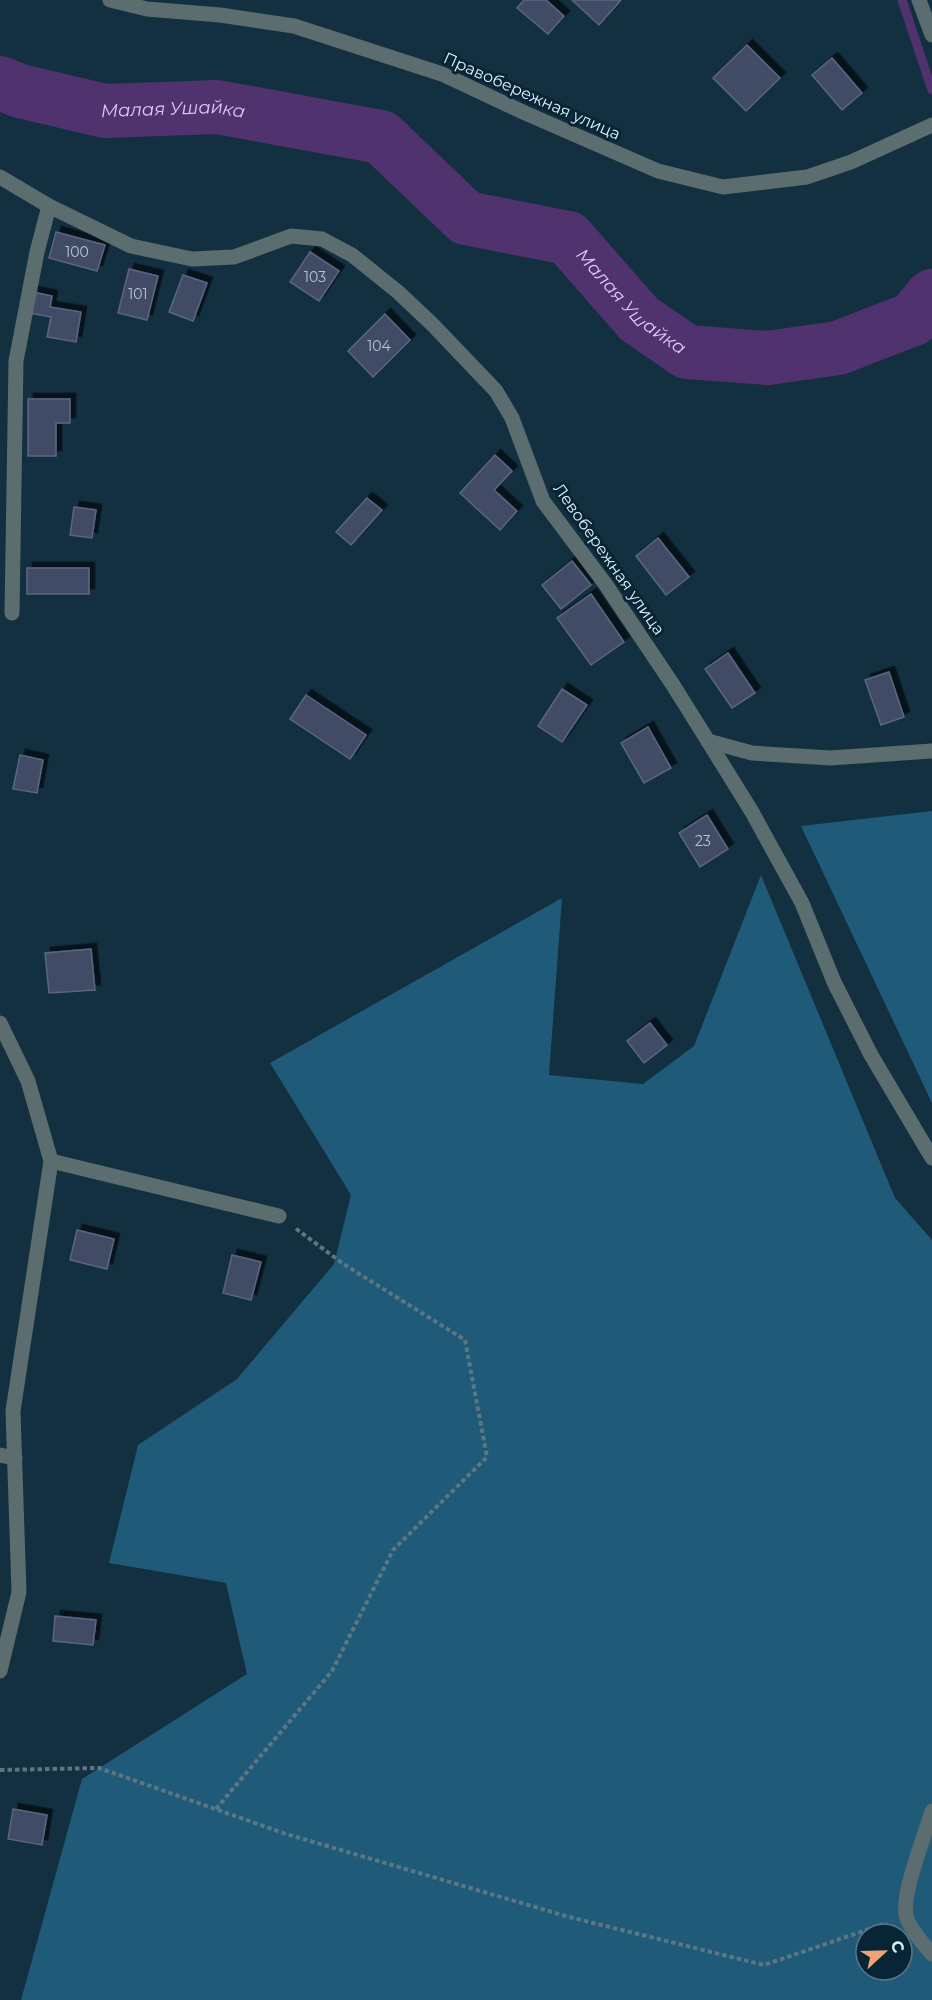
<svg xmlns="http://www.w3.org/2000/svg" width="932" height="2000" font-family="Montserrat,sans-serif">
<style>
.green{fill:#1f5a78;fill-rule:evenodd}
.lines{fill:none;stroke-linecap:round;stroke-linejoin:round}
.stream{stroke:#50336e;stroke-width:9}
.river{stroke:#50336e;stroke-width:54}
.building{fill:#424b66;stroke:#5b6580;stroke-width:1.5;filter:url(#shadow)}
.path{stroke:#5d7684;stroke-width:4;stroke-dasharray:4.5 3;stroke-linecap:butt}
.lane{stroke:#5b6d6e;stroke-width:15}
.street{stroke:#5b6d6e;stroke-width:15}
.labels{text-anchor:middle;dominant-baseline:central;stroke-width:6;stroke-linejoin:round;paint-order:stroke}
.number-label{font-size:14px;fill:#b7c6d5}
.street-label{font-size:16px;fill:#deeffa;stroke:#072535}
.water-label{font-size:18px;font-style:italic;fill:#dec6fd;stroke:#072535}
</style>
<defs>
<filter id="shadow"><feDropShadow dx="5.5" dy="-5.5" stdDeviation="0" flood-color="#0009"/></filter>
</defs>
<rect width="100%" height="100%" fill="#123040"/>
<g class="green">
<polygon points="932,811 932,1103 801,826"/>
<path d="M761,875L895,1198L932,1240V2000H21L82,1779L247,1674L226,1583L109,1563L138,1445L237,1379L334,1264L351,1195L270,1063L562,898L549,1075L643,1084L694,1046ZM866,1934H902V1970H866Z"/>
</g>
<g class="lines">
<polyline class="stream" points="902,0 932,90"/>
<path class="river" id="s1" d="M0,83L20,91L105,111L217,107L381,137L466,218L568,238L639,319L687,352L768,358L838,348L913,319L932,296"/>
</g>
<g class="building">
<polygon points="524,0 546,0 564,16 548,34 517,8"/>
<polygon points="572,0 621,0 599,25"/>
<polygon points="747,45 780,78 746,111 713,78"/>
<polygon points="832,58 862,93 842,110 812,75"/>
<polygon points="56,232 105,245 97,271 49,258"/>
<polygon points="310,252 339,271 319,301 290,282"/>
<polygon points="129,269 158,276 147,320 118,313"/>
<polygon points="183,275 207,283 193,321 169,312"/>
<polygon points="33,292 52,296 50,307 81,312 76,342 47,337 51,317 29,313"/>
<polygon points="385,314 410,340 373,377 348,351"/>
<polygon points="28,399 70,399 70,423 56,423 56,456 28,456"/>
<polygon points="495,455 512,471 494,490 517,511 500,530 460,493"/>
<polygon points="367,498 382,510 351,545 336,532"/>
<polygon points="74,507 96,510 92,538 70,535"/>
<polygon points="658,538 689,577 666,595 636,556"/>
<polygon points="572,561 591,585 561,609 542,585"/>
<rect x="27" y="568" width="62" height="26"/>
<polygon points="591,594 624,642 591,665 557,618"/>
<polygon points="728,653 755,693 732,708 705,669"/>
<polygon points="889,672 904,717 881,725 865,680"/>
<polygon points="562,689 587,705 562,742 538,726"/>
<polygon points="306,695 366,735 350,759 290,719"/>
<polygon points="648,727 671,768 644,783 621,743"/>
<polygon points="20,755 43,760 37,793 13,789"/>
<polygon points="707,815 728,849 700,867 679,833"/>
<polygon points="91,949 95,990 49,993 45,953"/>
<polygon points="650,1023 667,1045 644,1063 627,1041"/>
<polygon points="77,1230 114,1239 107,1269 70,1260"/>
<polygon points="232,1255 261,1262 251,1300 223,1293"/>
<polygon points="55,1616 96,1620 93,1645 53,1641"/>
<polygon points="13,1809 47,1815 42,1845 8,1839"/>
</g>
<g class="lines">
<g class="path">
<polyline points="0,1770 99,1768 283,1833 569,1917 764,1965 887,1923"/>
<polyline points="216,1809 332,1671 393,1550 487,1457 465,1340 345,1265 295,1228"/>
</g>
<g class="lane">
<polyline points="12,613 16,361 37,252 49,206"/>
<polyline points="708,741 752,812 802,903 834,982 871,1055 932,1158"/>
<polyline points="708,741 752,753 830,758 932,751"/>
<polyline points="51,1161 279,1216"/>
<polyline points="0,1455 15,1458"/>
<path d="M932,1811C925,1836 902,1891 906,1915C908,1926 924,1945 932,1954"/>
</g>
<g class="street">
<polyline points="110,0 147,9 220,15 294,26 442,74 525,113 658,171 723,187 807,177 851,162 932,125"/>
<polyline points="919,0 932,35"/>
<polyline points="0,177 49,206 131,246 192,259 234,257 291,236 322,239 352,255 398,292 433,325 496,391 512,418 543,501 606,585 673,685 708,741"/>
<polyline points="0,1023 28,1081 51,1161 13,1411 19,1592 0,1671"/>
</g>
</g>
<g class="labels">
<g class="number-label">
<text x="77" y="252">100</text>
<text x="315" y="277">103</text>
<text x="138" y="294">101</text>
<text x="379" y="346">104</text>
<text x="703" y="841">23</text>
</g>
<g class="street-label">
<text transform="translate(532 96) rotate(24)">Правобережная улица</text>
<text transform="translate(609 559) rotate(55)">Левобережная улица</text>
</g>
<g class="water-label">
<text stroke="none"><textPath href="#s1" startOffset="177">Малая Ушайка</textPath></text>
<text stroke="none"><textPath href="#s1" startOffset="699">Малая Ушайка</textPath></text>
</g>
</g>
<g transform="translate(884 1952) rotate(68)"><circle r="28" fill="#072535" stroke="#5d7684" stroke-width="1.5"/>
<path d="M0-4.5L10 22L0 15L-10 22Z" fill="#f0a279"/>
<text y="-9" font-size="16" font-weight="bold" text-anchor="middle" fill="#deeffa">С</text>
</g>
</svg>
